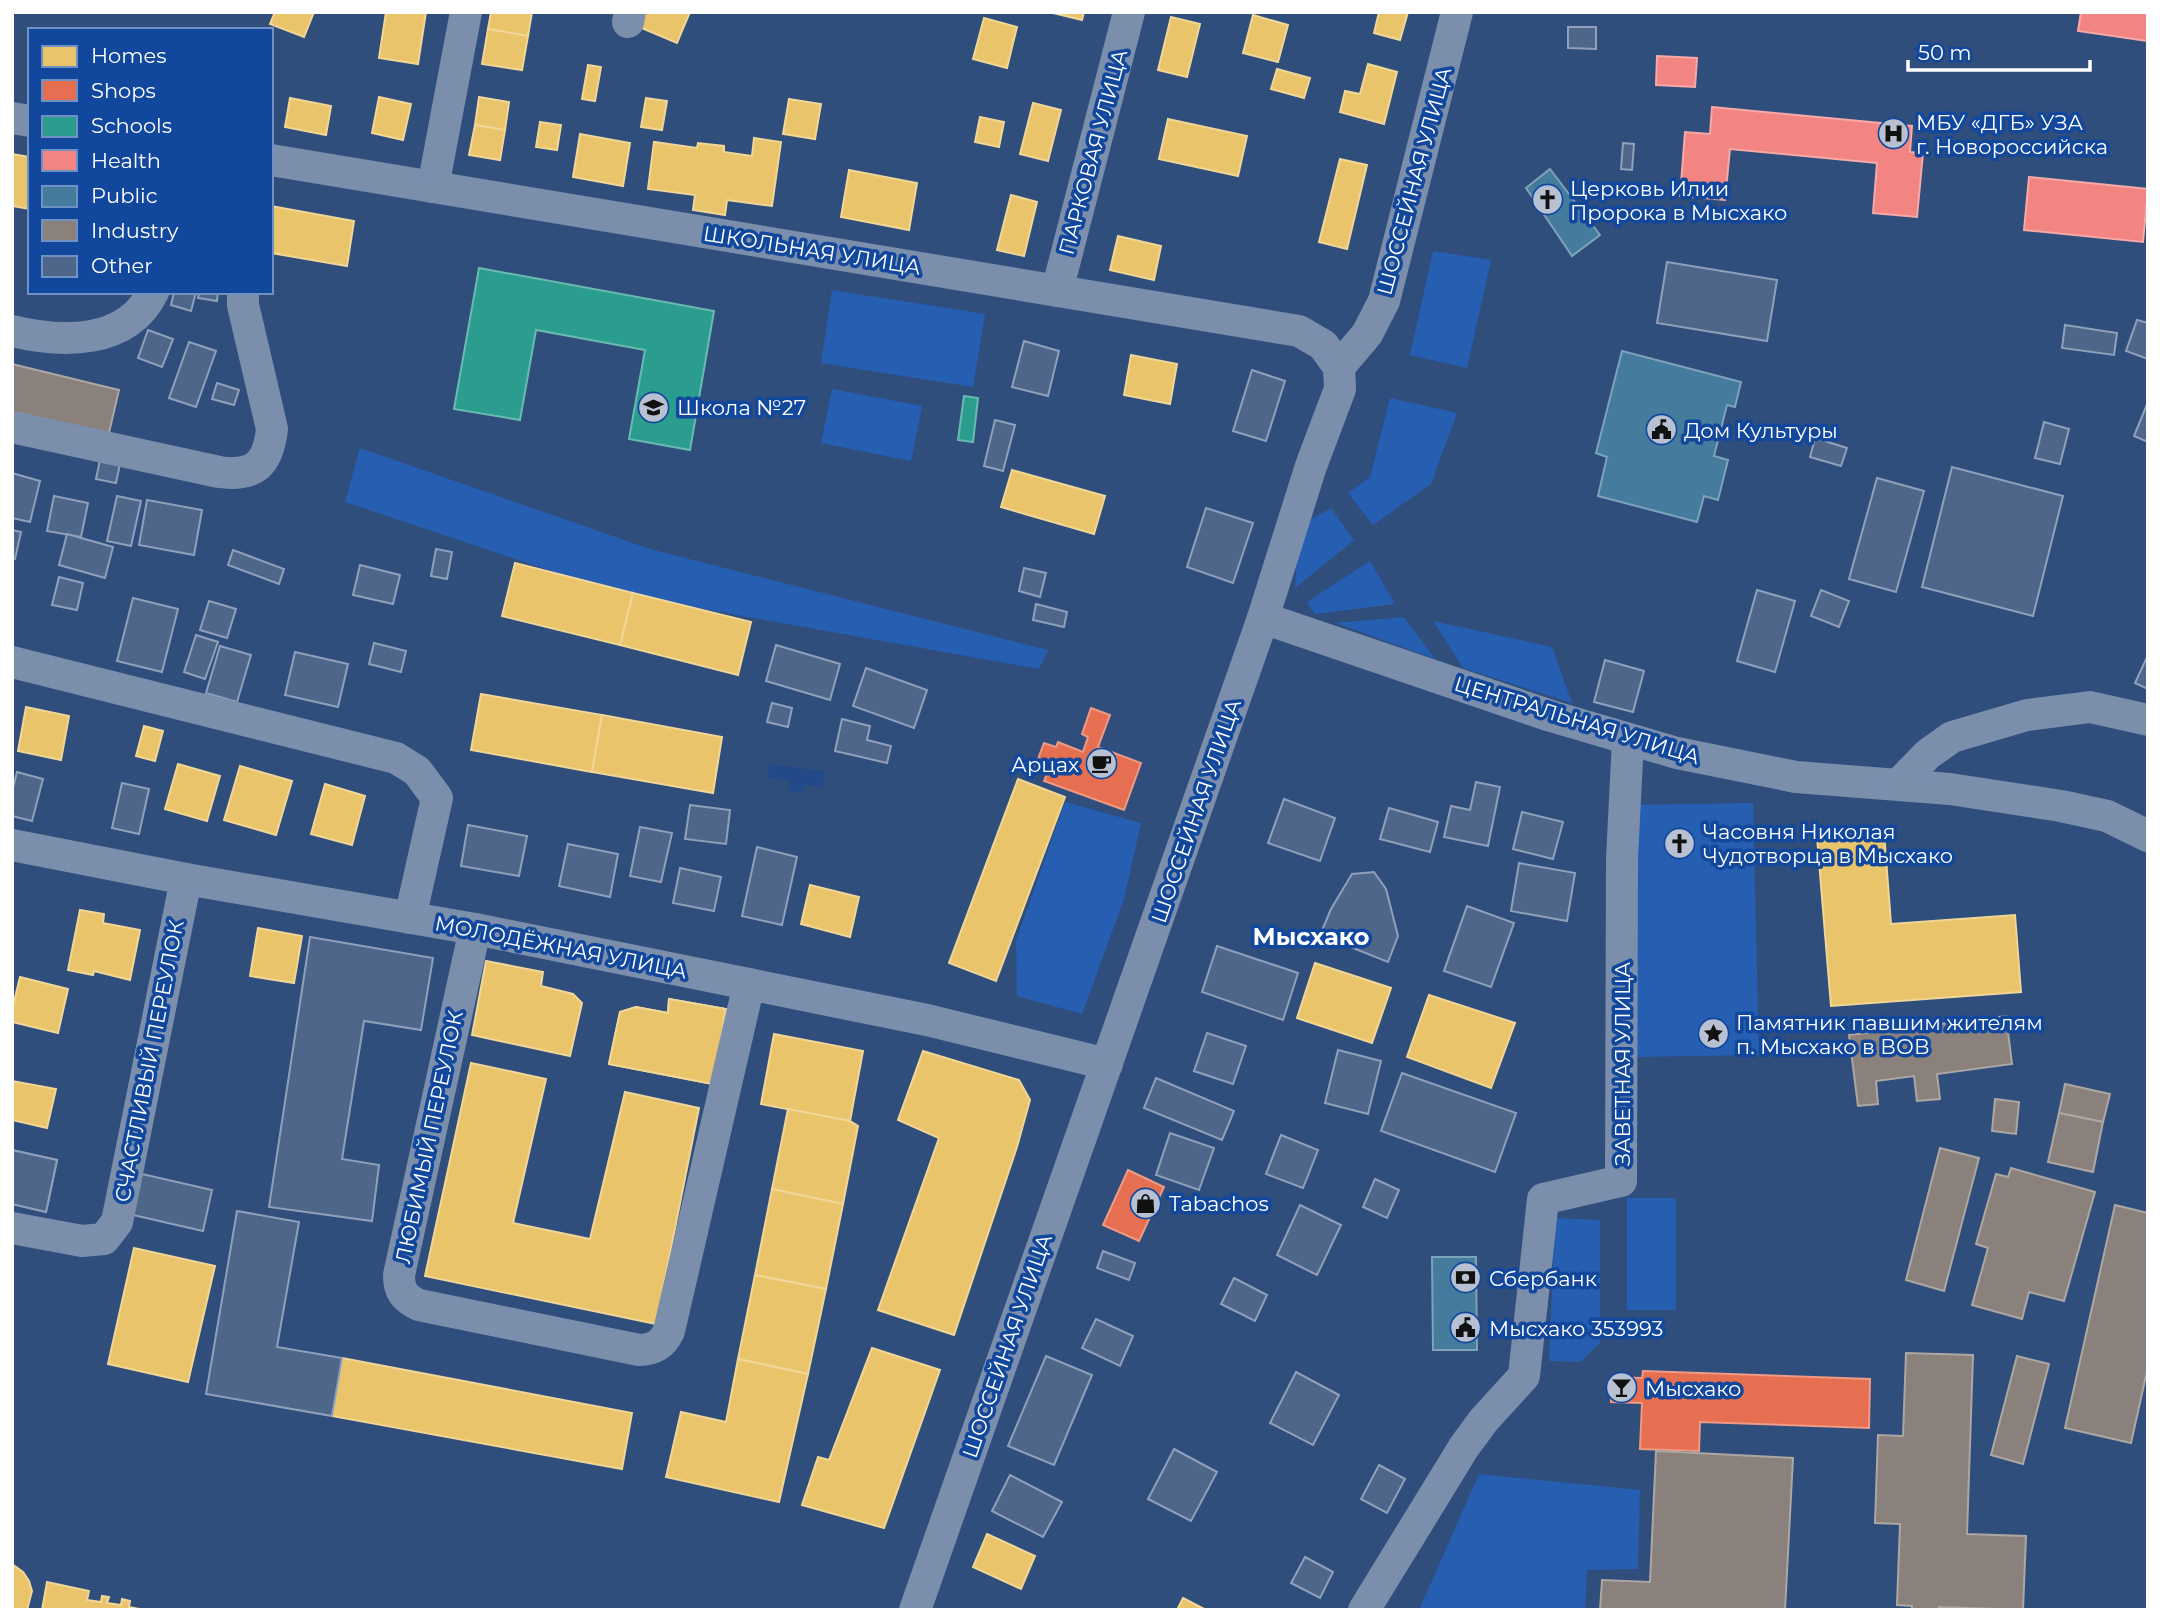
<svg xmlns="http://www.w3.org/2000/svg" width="2160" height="1622" font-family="Montserrat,sans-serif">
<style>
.green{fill:#265eb2}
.water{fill:#234a88}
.homes{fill:#e9c46a;stroke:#f0d697;stroke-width:2}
.shops{fill:#e76f51;stroke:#ee9a85;stroke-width:2}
.schools{fill:#2a9d8f;stroke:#6abab1;stroke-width:2}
.health{fill:#f28482;stroke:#f6a9a8;stroke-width:2}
.public{fill:#457b9d;stroke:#7da3ba;stroke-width:2}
.industry{fill:#8a817c;stroke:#ada7a3;stroke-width:2}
.building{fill:#4e668a;stroke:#90a0bb;stroke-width:2}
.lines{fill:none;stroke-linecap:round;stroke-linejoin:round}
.minor{stroke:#7b8fad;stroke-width:32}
.labels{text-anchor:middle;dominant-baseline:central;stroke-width:7;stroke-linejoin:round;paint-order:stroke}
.poi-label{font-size:21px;fill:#fff;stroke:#11479c;text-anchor:start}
.street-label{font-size:21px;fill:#fff;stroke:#11479c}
.quarter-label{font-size:24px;font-weight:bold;fill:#fff;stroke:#11479c}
</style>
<rect width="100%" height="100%" fill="#304e7c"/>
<g class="green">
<polygon points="1433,251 1491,260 1467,368 1410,355"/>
<polygon points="832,290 985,314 973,387 821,363"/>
<polygon points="832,389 922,406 911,461 821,443"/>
<polygon points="1390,398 1457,413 1431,484 1373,525 1348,493 1370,477"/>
<polygon points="360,448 650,549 1048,650 1039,669 620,594 345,502"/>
<polygon points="1331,508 1354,540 1295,588 1299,526"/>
<polygon points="1370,561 1395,604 1315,614 1307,602"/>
<polygon points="1404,617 1435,659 1336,623"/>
<polygon points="1433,621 1552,647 1572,703 1463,668"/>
<polygon points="1065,802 1141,823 1124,899 1082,1014 1017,996 1016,941"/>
<polygon points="1753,803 1759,1055 1635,1057 1629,805"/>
<rect x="1627" y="1198" width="49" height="112"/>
<polygon points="1555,1218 1600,1220 1600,1343 1580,1362 1549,1361"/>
<polygon points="1479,1474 1640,1490 1638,1569 1587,1570 1585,1610 1419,1610"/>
</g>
<polygon class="water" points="769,764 825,771 823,787 804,785 803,793 788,791 789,781 768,778"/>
<g class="homes">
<polygon points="275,12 314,12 304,37 270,24"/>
<polygon points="386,12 426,12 418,64 379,58"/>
<polygon points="491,12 532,12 528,36 488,29"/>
<polygon points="637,12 690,12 677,43 632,24"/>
<polygon points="1049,12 1084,12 1082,20"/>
<polygon points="1379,12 1408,12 1400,40 1374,33"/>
<polygon points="1253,15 1288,25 1278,62 1243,53"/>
<polygon points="1171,17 1200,24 1187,77 1158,70"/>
<polygon points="984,18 1017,27 1007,68 973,59"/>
<polygon points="488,29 528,36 522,70 482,64"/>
<polygon points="1368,64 1397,72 1384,124 1340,112 1345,91 1360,94"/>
<polygon points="588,65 601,67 595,101 582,99"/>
<polygon points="1277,69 1310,78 1304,98 1271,89"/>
<polygon points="379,97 411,104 403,140 372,133"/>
<polygon points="479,97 509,102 505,130 475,125"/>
<polygon points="290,98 331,106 326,135 285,127"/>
<polygon points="646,98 667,101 662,130 641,127"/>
<polygon points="789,99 821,104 815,139 783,134"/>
<polygon points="1033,103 1061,110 1048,161 1020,154"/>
<polygon points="980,117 1004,122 999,147 975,142"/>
<polygon points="1168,119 1247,136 1238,176 1159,159"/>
<polygon points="540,122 561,125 557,150 536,147"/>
<polygon points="475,125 505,130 500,160 469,155"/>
<polygon points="580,134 630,143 623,186 573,177"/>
<polygon points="754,138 781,142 772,206 727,200 725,215 693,210 695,195 648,189 654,142 697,148 698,143 724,146 724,152 752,156"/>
<polygon points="12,154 30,157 30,209 12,206"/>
<polygon points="1340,159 1367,165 1347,249 1319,242"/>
<polygon points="849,170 917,183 909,230 841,217"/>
<polygon points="1011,195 1037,202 1024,256 997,250"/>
<polygon points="271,206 354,221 347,266 271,253"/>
<polygon points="1118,236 1161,246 1154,280 1110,270"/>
<polygon points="1131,355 1177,364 1170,404 1124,395"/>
<polygon points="1012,470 1105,496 1094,534 1001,507"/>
<polygon points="515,563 633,593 620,645 502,616"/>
<polygon points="633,593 751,622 738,675 620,645"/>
<polygon points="481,694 602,715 592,772 471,750"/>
<polygon points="26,707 69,716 61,760 18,751"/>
<polygon points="602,715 722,737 713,793 592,772"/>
<polygon points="144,726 163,731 155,761 136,756"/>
<polygon points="178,764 220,776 207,821 165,809"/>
<polygon points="240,766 292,781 276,835 224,820"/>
<polygon points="1018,779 1065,797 996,981 949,963"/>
<polygon points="325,784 365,796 352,845 311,834"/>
<polygon points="1884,832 1891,924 2015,915 2021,992 1831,1006 1817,837"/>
<polygon points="810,885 859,897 850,937 801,924"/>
<polygon points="80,910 104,914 103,923 140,930 130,980 94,971 93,975 68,970"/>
<polygon points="258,928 302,936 294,983 250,976"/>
<polygon points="486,961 543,972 541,986 573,994 582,1003 570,1056 472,1035"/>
<polygon points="1315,963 1391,988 1372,1043 1297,1018"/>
<polygon points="20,977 68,989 58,1033 12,1022 12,1010"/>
<polygon points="1429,995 1515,1023 1491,1088 1407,1057"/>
<polygon points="669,999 726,1009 713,1084 609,1064 620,1012 636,1007 668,1013"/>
<polygon points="669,999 726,1009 713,1084 609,1064 620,1012 636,1007 668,1013"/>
<polygon points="774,1034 863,1051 850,1121 761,1104"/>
<polygon points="923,1051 1019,1080 1030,1100 1017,1147 954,1335 878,1310 939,1138 898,1120"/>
<polygon points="471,1063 546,1079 513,1223 590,1239 625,1092 699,1108 656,1324 425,1276"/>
<polygon points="12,1081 56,1089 47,1128 12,1120"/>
<polygon points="788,1109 850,1121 858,1126 843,1204 772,1189"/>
<polygon points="772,1189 843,1204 826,1289 755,1275"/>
<polygon points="134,1248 215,1266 188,1382 108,1364"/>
<polygon points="755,1275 826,1289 808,1374 738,1359"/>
<polygon points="872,1348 940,1370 884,1528 802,1505 818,1457 829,1460"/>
<polygon points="342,1358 632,1413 622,1469 332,1416"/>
<polygon points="738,1359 808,1374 779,1502 666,1477 681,1412 726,1422"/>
<polygon points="987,1534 1035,1556 1021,1589 973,1567"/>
<polygon points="12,1564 23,1572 29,1581 32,1591 27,1610 12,1610"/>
<polygon points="47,1582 89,1591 87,1600 101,1602 102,1596 109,1597 107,1603 121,1605 122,1599 130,1601 129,1607 144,1610 42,1610"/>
<polygon points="1183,1598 1206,1610 1177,1610"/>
</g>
<g class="shops">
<polygon points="1091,708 1110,715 1098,747 1141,763 1124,810 1044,781 1048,772 1035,767 1044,743 1056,747 1058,742 1083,752 1088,737 1082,734"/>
<polygon points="1128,1170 1164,1187 1139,1241 1103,1225"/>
<polygon points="1643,1371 1870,1379 1869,1428 1700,1422 1699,1451 1640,1449 1642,1403 1611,1402 1612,1377 1642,1378"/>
</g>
<g class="schools">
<polygon points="479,268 714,311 690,450 629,439 645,350 536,330 520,420 454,409"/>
<polygon points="964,396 978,398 973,442 958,440"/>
</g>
<g class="health">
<polygon points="2081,12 2148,12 2148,41 2078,31"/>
<polygon points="1657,56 1697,58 1695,87 1656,85"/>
<polygon points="1712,107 1912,126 1910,152 1923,153 1917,217 1873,213 1877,163 1730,149 1725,200 1680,196 1685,132 1710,134"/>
<polygon points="2029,177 2148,189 2143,242 2024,230"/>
</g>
<g class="public">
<polygon points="1550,169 1600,235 1572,256 1526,188"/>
<polygon points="1622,351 1741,382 1735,407 1727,405 1714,456 1728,460 1718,500 1704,496 1697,522 1598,496 1607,457 1596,453"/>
<polygon points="1432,1257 1476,1257 1477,1350 1433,1350"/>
</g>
<g class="industry">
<polygon points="12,364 119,390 108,437 12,414"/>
<polygon points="2006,1016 2012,1064 1937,1074 1940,1099 1917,1101 1914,1076 1876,1081 1878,1104 1858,1106 1849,1035"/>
<polygon points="2065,1084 2110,1094 2103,1122 2059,1113"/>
<polygon points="1995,1099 2019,1102 2016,1134 1992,1131"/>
<polygon points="2059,1113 2103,1122 2093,1172 2048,1162"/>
<polygon points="1940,1148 1979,1158 1944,1291 1906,1280"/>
<polygon points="2011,1168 2095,1192 2064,1301 2029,1292 2022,1319 1972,1305 1988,1248 1976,1244 1996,1174 2008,1177"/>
<polygon points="2115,1205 2148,1213 2148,1367 2131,1443 2065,1428"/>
<polygon points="1906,1353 1973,1355 1967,1534 2026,1536 2023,1610 1939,1607 1938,1610 1912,1610 1912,1606 1897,1605 1900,1524 1875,1523 1878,1435 1903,1436"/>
<polygon points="2017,1356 2049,1364 2023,1464 1991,1455"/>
<polygon points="1656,1451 1793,1458 1785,1610 1600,1610 1602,1580 1650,1582"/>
</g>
<g class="building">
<polygon points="1568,27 1596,27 1596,49 1568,48"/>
<polygon points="1623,143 1634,144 1632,170 1621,169"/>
<polygon points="1667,262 1777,280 1767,341 1657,323"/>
<polygon points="174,292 196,292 191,311 171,305"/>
<polygon points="199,292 218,292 217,301 198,298"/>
<polygon points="2137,320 2148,323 2148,359 2126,351"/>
<polygon points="2065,325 2117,333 2114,355 2062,348"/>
<polygon points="148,330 173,339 162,367 138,358"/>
<polygon points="1024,341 1059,351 1048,396 1012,387"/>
<polygon points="189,342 216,351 196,407 169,398"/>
<polygon points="1252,370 1285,381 1266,441 1233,431"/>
<polygon points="217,383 239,390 234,405 212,399"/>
<polygon points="2148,402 2148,442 2134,436"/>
<polygon points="995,420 1015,425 1003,471 984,466"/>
<polygon points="2044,422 2069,429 2060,464 2035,458"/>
<polygon points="1815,438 1847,448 1841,466 1810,457"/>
<polygon points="101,455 121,459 116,483 96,479"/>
<polygon points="1952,467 2063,496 2033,616 1922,587"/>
<polygon points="12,473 40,481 30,522 12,518"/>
<polygon points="1877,478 1924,491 1896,592 1849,579"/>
<polygon points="54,496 88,503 81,537 47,531"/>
<polygon points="117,496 141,501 131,546 107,541"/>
<polygon points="147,500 202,510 194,555 139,545"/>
<polygon points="1206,508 1253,523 1233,583 1187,567"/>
<polygon points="12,530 21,532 15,559 12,558"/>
<polygon points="67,534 113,547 105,578 59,565"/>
<polygon points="436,549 452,552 447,579 431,576"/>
<polygon points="233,550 284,569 279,584 228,565"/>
<polygon points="360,565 400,575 393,604 353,595"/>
<polygon points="1024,568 1046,573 1040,597 1019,591"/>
<polygon points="59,577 83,583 77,610 52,605"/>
<polygon points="1757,590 1795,601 1775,672 1737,661"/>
<polygon points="1821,590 1849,601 1839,627 1811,616"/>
<polygon points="133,598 178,609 162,672 117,661"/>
<polygon points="209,601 236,609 227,638 200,630"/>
<polygon points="1036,604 1067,612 1064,627 1033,620"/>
<polygon points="196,635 218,642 205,679 184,672"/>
<polygon points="374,643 406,651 401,672 369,664"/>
<polygon points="776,645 840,664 830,700 766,681"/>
<polygon points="220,646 251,655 237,702 206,693"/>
<polygon points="295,652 348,664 338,707 285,695"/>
<polygon points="2148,655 2148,689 2135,683"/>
<polygon points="1605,660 1644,671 1633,712 1594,702"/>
<polygon points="866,668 927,690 914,728 853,706"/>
<polygon points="772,703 792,708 788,727 767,722"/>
<polygon points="842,719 870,726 867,740 891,746 887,763 835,751"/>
<polygon points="17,772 43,779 32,821 12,816 12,792"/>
<polygon points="1476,782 1500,787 1488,846 1444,837 1451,806 1470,810"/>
<polygon points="122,783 149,789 139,834 112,828"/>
<polygon points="1284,799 1335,818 1320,861 1268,843"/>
<polygon points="690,805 730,810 726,844 685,839"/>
<polygon points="1389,808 1438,822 1430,852 1380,839"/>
<polygon points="1522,812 1563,822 1553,859 1513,849"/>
<polygon points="468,825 527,836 519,876 461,866"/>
<polygon points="640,827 672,833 661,882 630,876"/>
<polygon points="568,844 618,854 610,897 559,886"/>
<polygon points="757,847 797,857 782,925 742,916"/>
<polygon points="1519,863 1575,873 1567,921 1511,911"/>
<polygon points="680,868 721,877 714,911 673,903"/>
<polygon points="1374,872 1386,889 1398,936 1388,962 1320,935 1331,909 1352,874"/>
<polygon points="1467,906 1514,923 1491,987 1444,971"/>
<polygon points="310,937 433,958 421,1030 364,1021 342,1159 379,1165 372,1221 269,1207"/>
<polygon points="1217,946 1298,973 1283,1020 1202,992"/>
<polygon points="1207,1033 1246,1046 1233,1084 1194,1071"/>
<polygon points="1338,1050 1381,1061 1368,1114 1325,1103"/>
<polygon points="1402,1073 1516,1113 1495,1172 1381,1131"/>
<polygon points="1156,1078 1234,1111 1222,1140 1144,1108"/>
<polygon points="1170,1133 1214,1148 1199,1190 1156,1175"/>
<polygon points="1281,1135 1318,1150 1303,1188 1266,1174"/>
<polygon points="12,1150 57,1160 46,1212 12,1204"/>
<polygon points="12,1150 57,1160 46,1212 12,1204"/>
<polygon points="142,1174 212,1190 203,1231 133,1215"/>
<polygon points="1375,1179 1399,1190 1387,1218 1363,1207"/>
<polygon points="1300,1205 1341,1225 1317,1275 1277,1255"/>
<polygon points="237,1211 299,1222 277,1347 342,1358 332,1416 206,1394"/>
<polygon points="1103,1251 1135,1263 1129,1280 1097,1268"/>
<polygon points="1234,1278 1267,1295 1255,1321 1221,1304"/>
<polygon points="1096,1319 1133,1336 1120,1366 1082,1348"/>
<polygon points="1046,1356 1092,1375 1054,1465 1008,1446"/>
<polygon points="1296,1372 1339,1395 1313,1445 1270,1423"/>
<polygon points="1174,1449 1217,1472 1191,1521 1148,1499"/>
<polygon points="1379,1465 1405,1479 1387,1513 1361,1499"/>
<polygon points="1010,1475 1062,1502 1043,1537 992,1511"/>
<polygon points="1305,1557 1333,1572 1320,1598 1291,1583"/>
</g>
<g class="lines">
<g class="minor">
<polyline points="628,22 630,12"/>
<polyline points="12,118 30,121"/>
<polyline points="271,160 1299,331 1323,345 1339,367"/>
<polyline points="433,187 466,12"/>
<polyline points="1057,291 1129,12"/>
<path d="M12,331C62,343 127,345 153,292"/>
<path d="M12,427L219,472C255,477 268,464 272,429L243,305V292"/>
<polyline points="1263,618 1551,716 1677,753 1796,777 1950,789 2061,806 2107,816 2148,836"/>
<polyline points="12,662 396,758 417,771 437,798 410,918"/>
<polyline points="1899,784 1928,754 1952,737 2027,715 2090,707 2148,720"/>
<polyline points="12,845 186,879 475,929 927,1020 1107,1064"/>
<path d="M475,929L399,1275C399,1291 404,1298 419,1305L639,1350C655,1349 662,1345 669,1331L749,984"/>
<polyline points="12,1228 82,1241 104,1239 117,1222 186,879"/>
<polyline points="915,1610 1263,618 1311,466 1340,389 1339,367 1367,334 1384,301 1457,12"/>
<polyline points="1364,1610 1464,1447 1483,1421 1524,1376 1543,1199 1621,1181 1622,858 1628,740"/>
</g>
</g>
<defs>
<symbol id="hospital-disc" viewBox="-11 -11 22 22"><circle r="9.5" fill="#b7c1d1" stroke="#11479c"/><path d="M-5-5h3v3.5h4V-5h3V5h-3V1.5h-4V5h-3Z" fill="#111"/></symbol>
<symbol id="church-disc" viewBox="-11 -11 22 22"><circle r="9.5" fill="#b7c1d1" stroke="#11479c"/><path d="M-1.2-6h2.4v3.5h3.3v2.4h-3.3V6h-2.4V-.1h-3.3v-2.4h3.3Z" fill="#111"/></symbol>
<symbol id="school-disc" viewBox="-11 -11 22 22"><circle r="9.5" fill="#b7c1d1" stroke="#11479c"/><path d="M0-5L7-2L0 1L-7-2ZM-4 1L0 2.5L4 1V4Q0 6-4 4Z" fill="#111"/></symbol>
<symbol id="civic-disc" viewBox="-11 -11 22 22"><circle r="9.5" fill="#b7c1d1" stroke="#11479c"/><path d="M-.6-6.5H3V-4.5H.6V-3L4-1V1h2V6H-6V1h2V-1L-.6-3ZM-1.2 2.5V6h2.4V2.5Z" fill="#111"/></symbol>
<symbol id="cafe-disc" viewBox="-11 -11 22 22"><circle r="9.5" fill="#b7c1d1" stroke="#11479c"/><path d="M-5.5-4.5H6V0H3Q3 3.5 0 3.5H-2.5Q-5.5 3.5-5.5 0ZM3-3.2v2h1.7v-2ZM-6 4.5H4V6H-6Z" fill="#111"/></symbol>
<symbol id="sight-disc" viewBox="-11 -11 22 22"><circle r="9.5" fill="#b7c1d1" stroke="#11479c"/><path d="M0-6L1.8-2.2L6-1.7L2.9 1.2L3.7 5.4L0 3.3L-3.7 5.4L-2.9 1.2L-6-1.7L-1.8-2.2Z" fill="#111"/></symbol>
<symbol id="shop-disc" viewBox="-11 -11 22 22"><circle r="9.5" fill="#b7c1d1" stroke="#11479c"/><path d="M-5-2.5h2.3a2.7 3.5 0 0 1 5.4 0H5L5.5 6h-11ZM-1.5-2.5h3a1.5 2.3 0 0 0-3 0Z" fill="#111"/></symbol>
<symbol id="bank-disc" viewBox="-11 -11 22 22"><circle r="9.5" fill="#b7c1d1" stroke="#11479c"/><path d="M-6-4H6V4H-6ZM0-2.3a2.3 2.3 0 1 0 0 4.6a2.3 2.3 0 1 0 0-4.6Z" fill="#111"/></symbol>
<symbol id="bar-disc" viewBox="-11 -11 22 22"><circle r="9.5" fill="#b7c1d1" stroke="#11479c"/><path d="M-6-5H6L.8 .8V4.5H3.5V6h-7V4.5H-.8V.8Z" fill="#111"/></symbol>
</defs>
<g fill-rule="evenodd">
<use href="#hospital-disc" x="1876" y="116" width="35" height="35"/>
<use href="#church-disc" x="1530" y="182" width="35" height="35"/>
<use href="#school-disc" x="636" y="390" width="35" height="35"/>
<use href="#civic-disc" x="1644" y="412" width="35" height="35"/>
<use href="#cafe-disc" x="1084" y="746" width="35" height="35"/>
<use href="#church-disc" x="1662" y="826" width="35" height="35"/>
<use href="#sight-disc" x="1696" y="1016" width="35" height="35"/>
<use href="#shop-disc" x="1128" y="1186" width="35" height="35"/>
<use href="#bank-disc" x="1448" y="1260" width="35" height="35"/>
<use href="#civic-disc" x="1448" y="1310" width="35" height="35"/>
<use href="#bar-disc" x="1604" y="1370" width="35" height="35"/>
</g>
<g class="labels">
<g class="poi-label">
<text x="1916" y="122">МБУ «ДГБ» УЗА<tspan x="1916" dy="24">г. Новороссийска</tspan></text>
<text x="1570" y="188">Церковь Илии<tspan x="1570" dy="24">Пророка в Мысхако</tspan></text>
<text x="677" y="407">Школа №27</text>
<text x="1684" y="430">Дом Культуры</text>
<text x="1079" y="764" text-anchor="end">Арцах</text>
<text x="1703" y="831">Часовня Николая<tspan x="1703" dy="24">Чудотворца в Мысхако</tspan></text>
<text x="1736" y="1022">Памятник павшим жителям<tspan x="1736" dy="24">п. Мысхако в ВОВ</tspan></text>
<text x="1169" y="1203">Tabachos</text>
<text x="1489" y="1278">Сбербанк</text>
<text x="1489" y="1328">Мысхако 353993</text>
<text x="1645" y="1388">Мысхако</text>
</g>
<g class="street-label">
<text transform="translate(1093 152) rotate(-75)">ПАРКОВАЯ УЛИЦА</text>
<text transform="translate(1414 181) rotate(-75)">ШОССЕЙНАЯ УЛИЦА</text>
<text transform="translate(812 250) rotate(9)">ШКОЛЬНАЯ УЛИЦА</text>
<text transform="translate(1577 720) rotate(17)">ЦЕНТРАЛЬНАЯ УЛИЦА</text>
<text transform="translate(1196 811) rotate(-71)">ШОССЕЙНАЯ УЛИЦА</text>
<text transform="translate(561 947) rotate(11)">МОЛОДЁЖНАЯ УЛИЦА</text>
<text transform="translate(149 1061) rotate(-79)">СЧАСТЛИВЫЙ ПЕРЕУЛОК</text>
<text transform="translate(1622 1064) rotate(-90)">ЗАВЕТНАЯ УЛИЦА</text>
<text transform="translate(429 1137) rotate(-78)">ЛЮБИМЫЙ ПЕРЕУЛОК</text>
<text transform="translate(1007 1346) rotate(-71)">ШОССЕЙНАЯ УЛИЦА</text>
</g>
<g class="quarter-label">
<text x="1311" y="936">Мысхако</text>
</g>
</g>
<rect width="2160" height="1622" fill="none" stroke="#ffffff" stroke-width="28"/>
<rect x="28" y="28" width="245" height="266" fill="#11479c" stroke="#7091c4" stroke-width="2"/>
<rect x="42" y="46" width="35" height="21" fill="#e9c46a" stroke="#7091c4" stroke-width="2"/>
<text x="91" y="63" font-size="21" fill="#ffffff">Homes</text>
<rect x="42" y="80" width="35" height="21" fill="#e76f51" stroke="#7091c4" stroke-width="2"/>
<text x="91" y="98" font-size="21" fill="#ffffff">Shops</text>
<rect x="42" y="116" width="35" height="21" fill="#2a9d8f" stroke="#7091c4" stroke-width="2"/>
<text x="91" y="133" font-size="21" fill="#ffffff">Schools</text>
<rect x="42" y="150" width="35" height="21" fill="#f28482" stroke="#7091c4" stroke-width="2"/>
<text x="91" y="168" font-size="21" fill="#ffffff">Health</text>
<rect x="42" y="186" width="35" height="21" fill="#457b9d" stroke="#7091c4" stroke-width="2"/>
<text x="91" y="203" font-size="21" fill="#ffffff">Public</text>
<rect x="42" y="220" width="35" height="21" fill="#8a817c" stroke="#7091c4" stroke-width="2"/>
<text x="91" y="238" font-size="21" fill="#ffffff">Industry</text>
<rect x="42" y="256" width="35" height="21" fill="#4e668a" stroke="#7091c4" stroke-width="2"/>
<text x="91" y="273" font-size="21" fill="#ffffff">Other</text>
<path d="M1908 60v10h182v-10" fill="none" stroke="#ffffff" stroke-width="3.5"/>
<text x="1918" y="60" font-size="21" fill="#ffffff" stroke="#11479c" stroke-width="5" paint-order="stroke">50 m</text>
</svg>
